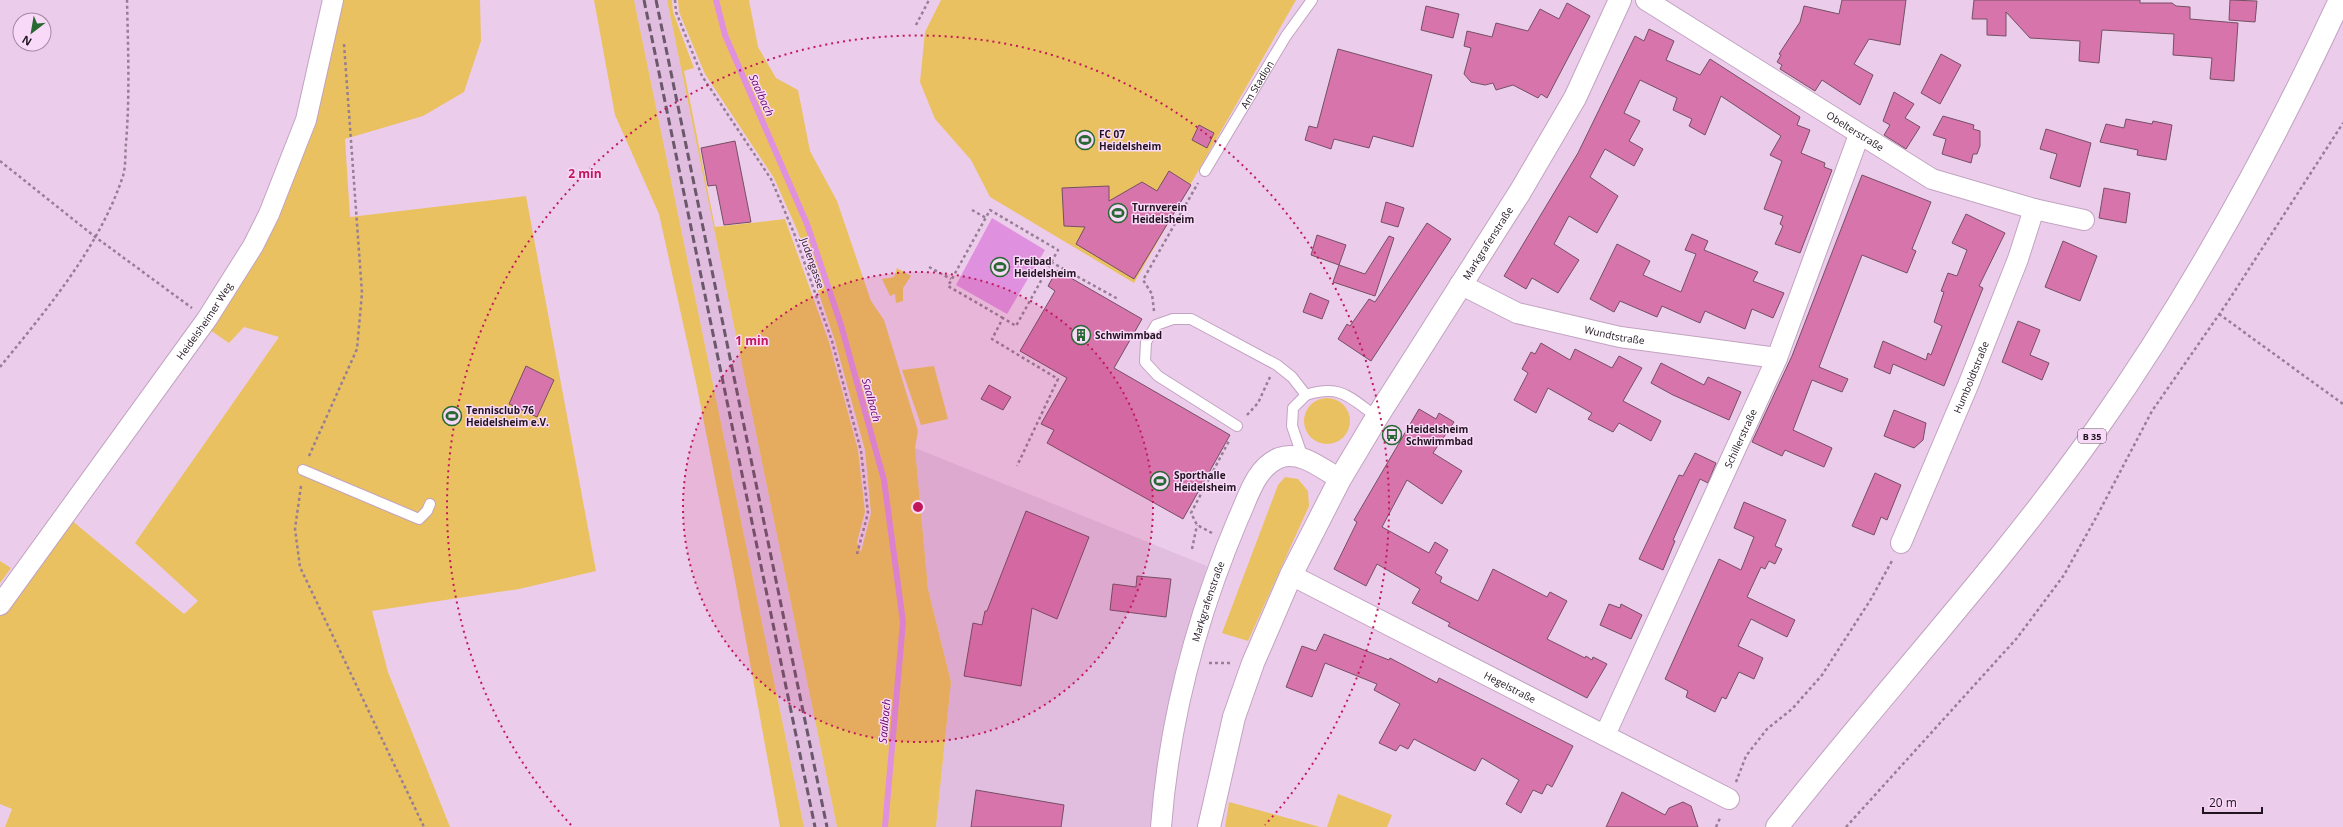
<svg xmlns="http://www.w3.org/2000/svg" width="2343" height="827" font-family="'Open Sans',sans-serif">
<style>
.built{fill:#e1bde0}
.green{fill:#eac160}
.water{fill:#df90df}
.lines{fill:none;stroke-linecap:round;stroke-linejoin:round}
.stream{stroke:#df90df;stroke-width:6}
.building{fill:#d774ac;stroke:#745063}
.lane-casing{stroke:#c2a3c1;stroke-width:12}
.street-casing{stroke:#c2a3c1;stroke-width:22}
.secondary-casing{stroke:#c2a3c1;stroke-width:24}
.primary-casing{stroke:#c2a3c1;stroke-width:24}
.path{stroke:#967e95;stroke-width:2.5;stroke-dasharray:3 3;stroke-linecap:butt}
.lane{stroke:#fff;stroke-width:10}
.street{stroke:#fff;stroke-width:20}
.secondary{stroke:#fff;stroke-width:22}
.primary{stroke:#fff;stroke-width:22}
.rail{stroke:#6b586b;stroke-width:3;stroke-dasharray:8 4;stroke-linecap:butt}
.ring{fill:none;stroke:#c2185b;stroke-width:2;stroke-dasharray:2 4}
.labels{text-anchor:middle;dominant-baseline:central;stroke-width:3;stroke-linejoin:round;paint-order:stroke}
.shield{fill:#f9d9f8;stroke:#604f60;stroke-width:1}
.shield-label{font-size:9px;font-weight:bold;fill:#1f141f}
.street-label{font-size:10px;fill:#1f141f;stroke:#f9d9f8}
.poi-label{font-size:10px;font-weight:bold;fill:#1f141f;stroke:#f9d9f8;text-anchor:start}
.water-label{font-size:11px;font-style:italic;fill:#68006b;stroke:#f9d9f8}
.centre{fill:#c2185b;stroke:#f9d9f8;stroke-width:2}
.ring-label{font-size:12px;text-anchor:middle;font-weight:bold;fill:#c2185b;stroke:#f9d9f8;stroke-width:3;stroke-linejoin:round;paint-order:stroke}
</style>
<rect width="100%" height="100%" fill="#eccceb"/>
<g class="built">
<polygon points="634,0 667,0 837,827 804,827"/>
<polygon points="915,448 1207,566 1177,664 1164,729 1150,827 936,827 951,682 928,589"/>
</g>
<g class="green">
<polygon points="325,0 480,0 481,41 464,92 423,116 345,139 350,217 526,196 596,571 519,589 372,611 388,672 450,827 5,827 12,809 0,804 0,613 70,519 184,614 198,601 135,543 279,337 244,327 229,343 210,330 288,191"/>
<polygon points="594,0 634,0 804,827 780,827 734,575 697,387 659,214 615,115"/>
<polygon points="667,0 672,0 673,12 694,68 684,71 715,227 785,219 829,342 858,450 865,512 857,542 861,552 871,513 865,450 835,341 798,232 774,178 705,74 679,12 678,0 749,0 758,47 776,78 798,90 810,151 837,201 871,301 884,320 918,431 915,448 928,589 951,682 936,827 837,827"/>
<polygon points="941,0 1296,0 1134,283 990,197 971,160 935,119 920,82 925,32"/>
<polygon points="897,268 911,276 903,288 903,301 896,303 895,294 890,296 882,279 894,277"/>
<polygon points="934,366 948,419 921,425 902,370"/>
<circle cx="1327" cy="421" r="23"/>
<polygon points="1285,477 1298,479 1308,491 1309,506 1248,641 1222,633 1278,485"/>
<polygon points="0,561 11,568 0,583"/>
<polygon points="1338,794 1392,815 1387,827 1327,827"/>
<polygon points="1229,802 1320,827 1225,827"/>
</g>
<polygon class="water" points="992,218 1045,250 1007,314 956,285"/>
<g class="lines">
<polyline class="stream" points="716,0 725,35 807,224 841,325 884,480 903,622 885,827"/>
</g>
<g class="building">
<polygon points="1842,0 1906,0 1900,45 1869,39 1854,64 1873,75 1860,105 1822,80 1815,91 1780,69 1782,65 1777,62 1781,55 1779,54 1800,22 1804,6 1839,14"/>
<polygon points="1974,0 2140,0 2140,3 2172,3 2176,6 2190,7 2190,19 2238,23 2234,81 2210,79 2212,58 2173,55 2174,34 2102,30 2099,63 2079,61 2080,41 2030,38 2006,12 2006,36 1987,35 1987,19 1972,19"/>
<polygon points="2230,0 2257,1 2255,22 2229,20"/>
<polygon points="1567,3 1590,16 1547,98 1541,94 1538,98 1513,85 1496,90 1493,83 1485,85 1471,82 1464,74 1471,48 1464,46 1467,31 1492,37 1496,23 1528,31 1540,9 1559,19"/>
<polygon points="1426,6 1459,14 1453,38 1421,30"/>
<polygon points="1649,29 1674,41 1666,60 1700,75 1710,59 1800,117 1797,125 1810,130 1801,153 1825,163 1824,167 1832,170 1800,253 1775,244 1783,226 1780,224 1783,216 1764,209 1782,161 1770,155 1781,136 1721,96 1705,135 1689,126 1692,119 1673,110 1677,98 1640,80 1624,113 1640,121 1629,141 1643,149 1634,166 1605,149 1590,177 1618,196 1597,233 1569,216 1554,244 1579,260 1558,293 1532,278 1526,289 1504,276 1578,153 1635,36 1644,41"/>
<polygon points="1338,49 1432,75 1413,147 1373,136 1369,148 1334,139 1331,149 1305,140 1309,126 1317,128"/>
<polygon points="1941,54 1961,65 1940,104 1921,93"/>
<polygon points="1894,92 1914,104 1905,118 1920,127 1906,149 1884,135 1890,125 1883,121"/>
<polygon points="1943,116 1974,125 1973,129 1980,131 1980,146 1977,154 1973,154 1971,163 1942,154 1946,139 1933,135"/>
<polygon points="2126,119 2152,124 2153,121 2172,125 2166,160 2137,155 2138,150 2100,142 2106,124 2124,128"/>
<polygon points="1199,125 1214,133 1207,148 1192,140"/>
<polygon points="2046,129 2091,143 2080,187 2050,178 2057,154 2040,149"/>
<polygon points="735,141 751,222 724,225 716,185 708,186 701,148"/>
<polygon points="1169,171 1191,185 1134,279 1076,244 1085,227 1064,226 1062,188 1109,186 1109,201 1142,182 1157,191"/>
<polygon points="1862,175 1931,202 1912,249 1916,251 1907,273 1862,255 1819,367 1848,379 1842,392 1812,380 1793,430 1832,448 1824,467 1785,450 1782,456 1752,442 1792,356"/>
<polygon points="2104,188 2130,193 2126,223 2099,218"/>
<polygon points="1386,202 1404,208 1398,227 1381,222"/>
<polygon points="1966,214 2005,233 1979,286 1983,288 1944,386 1893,364 1890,374 1874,367 1883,341 1926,360 1928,353 1931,355 1942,326 1934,322 1944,292 1941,291 1948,273 1957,276 1967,250 1952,243"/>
<polygon points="1427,223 1451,239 1371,361 1338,339 1347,324 1350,326 1369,299 1375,302"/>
<polygon points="1692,234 1708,241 1704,250 1758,272 1753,281 1784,293 1773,318 1752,309 1745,329 1705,311 1700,323 1662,306 1657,317 1620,301 1614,312 1590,299 1617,244 1650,261 1643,275 1681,292 1696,254 1685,250"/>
<polygon points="1317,235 1346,245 1339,265 1311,255"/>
<polygon points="1389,236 1394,238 1375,296 1333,282 1339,265 1365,274"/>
<polygon points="2063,241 2097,256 2080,301 2045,287"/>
<polygon points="1057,270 1142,319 1114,368 1230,435 1183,519 1047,443 1054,430 1041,424 1067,378 1020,351 1055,291 1048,286"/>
<polygon points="1310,293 1329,301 1322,319 1303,312"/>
<polygon points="2018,321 2040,330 2030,355 2049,363 2042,380 2002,362"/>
<polygon points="1541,343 1570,360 1575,349 1612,368 1619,356 1642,368 1623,401 1661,421 1651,441 1619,423 1613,432 1588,419 1592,413 1548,388 1536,413 1514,400 1528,373 1522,369 1531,352 1535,354"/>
<polygon points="1661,363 1704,385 1708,377 1741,392 1729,420 1673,395 1651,383"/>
<polygon points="526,366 554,380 537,417 509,404"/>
<polygon points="989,385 1011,397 1003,410 981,399"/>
<polygon points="1419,409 1436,419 1439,413 1454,422 1433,453 1462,471 1442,504 1407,480 1382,527 1429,553 1435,542 1448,550 1435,573 1442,577 1440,582 1478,601 1493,569 1547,597 1550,592 1567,601 1547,639 1585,658 1586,656 1592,660 1593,657 1607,664 1587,698 1448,626 1450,623 1412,603 1420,589 1377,564 1366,586 1334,569 1357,522 1354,520"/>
<polygon points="1894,410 1926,423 1923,440 1914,448 1884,436"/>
<polygon points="1695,453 1716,463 1708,483 1700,479 1673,540 1675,541 1663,570 1639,559 1679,475 1683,476"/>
<polygon points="1875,473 1901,485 1887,520 1881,517 1874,535 1852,526"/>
<polygon points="1744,502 1786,520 1775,546 1782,549 1775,564 1769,561 1765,569 1761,567 1747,597 1795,620 1787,637 1751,619 1738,646 1763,658 1754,679 1739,672 1726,699 1722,697 1715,712 1686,697 1688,691 1665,679 1719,559 1741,570 1754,537 1734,528"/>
<polygon points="1026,511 1089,537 1057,619 1032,608 1021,686 964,676 973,623 982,625 985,611 987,611"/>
<polygon points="1137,576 1171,579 1166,617 1110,610 1113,584 1136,587"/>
<polygon points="1609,604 1620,608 1621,604 1642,615 1631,639 1600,625"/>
<polygon points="1324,634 1389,660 1390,658 1437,683 1439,678 1573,746 1552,787 1547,784 1542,794 1533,790 1521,813 1506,804 1519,780 1482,758 1475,771 1414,739 1408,749 1400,745 1396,751 1379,743 1400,704 1374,690 1377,684 1325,663 1312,697 1286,687 1302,646 1316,651"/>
<polygon points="976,790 1064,805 1061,827 971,827"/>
<polygon points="1622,792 1665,815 1669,808 1683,802 1691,806 1698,827 1606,827"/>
</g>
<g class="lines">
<defs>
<g id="lane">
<path id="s1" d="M1205,171L1286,36L1312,0"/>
<path d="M1237,426L1158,376L1145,362L1146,342L1156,325L1173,319H1191L1277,365L1292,377L1306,395C1341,384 1349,397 1377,417"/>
<polyline points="1303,458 1292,426 1293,408 1306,395"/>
<polyline points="303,470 419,519 427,511 430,504"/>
</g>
<g id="street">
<path id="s2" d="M1646,0L1932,179L2034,209L2084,220"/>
<path id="s3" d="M1460,284L1517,313L1620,337L1777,358"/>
<path id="s4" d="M1901,543L1969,383L2018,259L2034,209"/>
<path id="s5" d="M1291,575L1729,799"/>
<path id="s6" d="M0,605L207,319L253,246L269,214L306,120L333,0"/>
<path id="s7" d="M1605,735L1777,358L1859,135"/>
<path id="s8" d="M1161,827C1169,722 1197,616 1238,519C1248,498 1255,468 1279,458C1301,450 1322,469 1340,479"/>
</g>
<g id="secondary">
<path id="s9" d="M1209,827L1234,717L1253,663L1291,575L1340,479L1377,417L1520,192L1575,98L1620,0"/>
</g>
<path id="primary" d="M1777,827C1882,693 1998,569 2096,430C2191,295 2271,149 2340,0"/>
</defs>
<use href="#lane" class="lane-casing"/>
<use href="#street" class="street-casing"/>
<use href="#secondary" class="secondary-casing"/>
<use href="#primary" class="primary-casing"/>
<g class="path">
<polyline points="675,0 676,12 702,76 771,179 794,233 832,341 861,451 868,513 857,554"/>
<polyline points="916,25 929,0"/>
<polyline points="0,161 94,236 192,308"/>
<polyline points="972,210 986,218"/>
<polyline points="1051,262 1118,299"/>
<polyline points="929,267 951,279"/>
<polyline points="1154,311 1152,294 1143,280 1198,183"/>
<polyline points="2219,314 2343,404"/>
<polyline points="1003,318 948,286 990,210 1058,250 1016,326 1003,318 992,339 1058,379 1017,466"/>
<path d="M0,367C47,309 99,248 123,176C126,166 125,153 126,143C130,95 128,48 127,0"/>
<polyline points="1247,415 1258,403 1270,377"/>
<polyline points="309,456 357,349 362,293 344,44"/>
<polyline points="301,486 295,529 300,567 424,827"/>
<polyline points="1212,533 1197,525 1191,513 1230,439"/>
<polyline points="1192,549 1197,525"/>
<polyline points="1209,663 1232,663"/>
<polyline points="1736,782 1746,756 1767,729 1792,709 1822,675 1871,599 1893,559"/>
<polyline points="1716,827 1721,816"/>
<polyline points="1846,827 2017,638 2064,575 2098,514 2152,411 2227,303 2343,123"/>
</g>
<use href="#lane" class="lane"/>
<use href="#street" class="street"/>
<use href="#secondary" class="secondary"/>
<use href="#primary" class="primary"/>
<g class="rail">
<polyline points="644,0 815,827"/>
<polyline points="656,0 827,827"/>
</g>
</g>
<circle cx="918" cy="507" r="235" fill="#c2185b" fill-opacity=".12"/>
<g class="ring">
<circle cx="918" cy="507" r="235"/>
<path d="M571 825A471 471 0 1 1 1265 825"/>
</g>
<defs>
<symbol id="stadium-ring" viewBox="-11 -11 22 22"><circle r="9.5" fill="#f9d9f8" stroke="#286933" stroke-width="1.5"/><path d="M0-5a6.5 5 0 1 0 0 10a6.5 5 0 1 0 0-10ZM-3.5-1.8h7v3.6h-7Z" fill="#286933"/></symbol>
<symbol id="building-ring" viewBox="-11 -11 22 22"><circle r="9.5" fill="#f9d9f8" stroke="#286933" stroke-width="1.5"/><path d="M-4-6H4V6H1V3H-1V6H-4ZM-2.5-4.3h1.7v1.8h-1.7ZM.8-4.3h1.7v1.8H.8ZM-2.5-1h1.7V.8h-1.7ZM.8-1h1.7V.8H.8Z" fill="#286933"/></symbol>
<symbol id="bus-ring" viewBox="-11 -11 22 22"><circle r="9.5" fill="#f9d9f8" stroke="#286933" stroke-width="1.5"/><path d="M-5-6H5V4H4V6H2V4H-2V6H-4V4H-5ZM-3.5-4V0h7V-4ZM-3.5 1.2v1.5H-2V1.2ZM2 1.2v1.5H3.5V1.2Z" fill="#286933"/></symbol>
</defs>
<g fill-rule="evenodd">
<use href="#stadium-ring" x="1074" y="129" width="22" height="22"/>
<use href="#stadium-ring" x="1107" y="202" width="22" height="22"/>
<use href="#stadium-ring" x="989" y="256" width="22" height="22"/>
<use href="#building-ring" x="1070" y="324" width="22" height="22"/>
<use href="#stadium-ring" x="441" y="405" width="22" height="22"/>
<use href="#bus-ring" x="1381" y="424" width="22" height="22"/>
<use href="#stadium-ring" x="1149" y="470" width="22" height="22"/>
</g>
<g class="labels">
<rect class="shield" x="2078" y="429" width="28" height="14" rx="3"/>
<g class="shield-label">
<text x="2092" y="436">B 35</text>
</g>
<g class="street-label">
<text stroke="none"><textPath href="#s1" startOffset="101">Am Stadion</textPath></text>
<text stroke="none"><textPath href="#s2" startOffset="247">Obelterstraße</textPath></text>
<text stroke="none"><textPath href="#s9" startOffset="652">Markgrafenstraße</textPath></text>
<text transform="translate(813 263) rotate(71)">Judengasse</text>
<text stroke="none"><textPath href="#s6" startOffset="350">Heidelsheimer Weg</textPath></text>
<text stroke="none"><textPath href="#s3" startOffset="164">Wundtstraße</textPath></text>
<text stroke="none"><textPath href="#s4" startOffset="180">Humboldtstraße</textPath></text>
<text stroke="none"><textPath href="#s7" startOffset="326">Schillerstraße</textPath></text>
<text stroke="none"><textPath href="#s8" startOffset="231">Markgrafenstraße</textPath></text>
<text stroke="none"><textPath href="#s5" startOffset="246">Hegelstraße</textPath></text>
</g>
<g class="poi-label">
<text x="1099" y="134">FC 07<tspan x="1099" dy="12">Heidelsheim</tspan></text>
<text x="1132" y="207">Turnverein<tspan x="1132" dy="12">Heidelsheim</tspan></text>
<text x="1014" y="261">Freibad<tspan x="1014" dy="12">Heidelsheim</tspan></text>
<text x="1095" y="335">Schwimmbad</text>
<text x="466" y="410">Tennisclub 76<tspan x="466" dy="12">Heidelsheim e.V.</tspan></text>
<text x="1406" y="429">Heidelsheim<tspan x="1406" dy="12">Schwimmbad</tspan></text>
<text x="1174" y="475">Sporthalle<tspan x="1174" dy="12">Heidelsheim</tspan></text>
</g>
<g class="water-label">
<text transform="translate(762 95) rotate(66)">Saalbach</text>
<text transform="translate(872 400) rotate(75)">Saalbach</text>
<text transform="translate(884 721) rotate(-85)">Saalbach</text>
</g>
</g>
<circle cx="918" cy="507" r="6" class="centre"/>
<g class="ring-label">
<text x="585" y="178">2 min</text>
<text x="752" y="345">1 min</text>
</g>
<g transform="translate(32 32) rotate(211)"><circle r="19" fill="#f9d9f8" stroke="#a28aa1"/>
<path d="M0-3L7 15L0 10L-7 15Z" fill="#286933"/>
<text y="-6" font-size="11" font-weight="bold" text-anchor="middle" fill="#1f141f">N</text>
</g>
<path d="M2203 807v6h59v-6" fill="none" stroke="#1f141f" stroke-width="2"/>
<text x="2209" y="807" font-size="12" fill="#1f141f" stroke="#f9d9f8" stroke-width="3" paint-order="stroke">20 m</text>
</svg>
